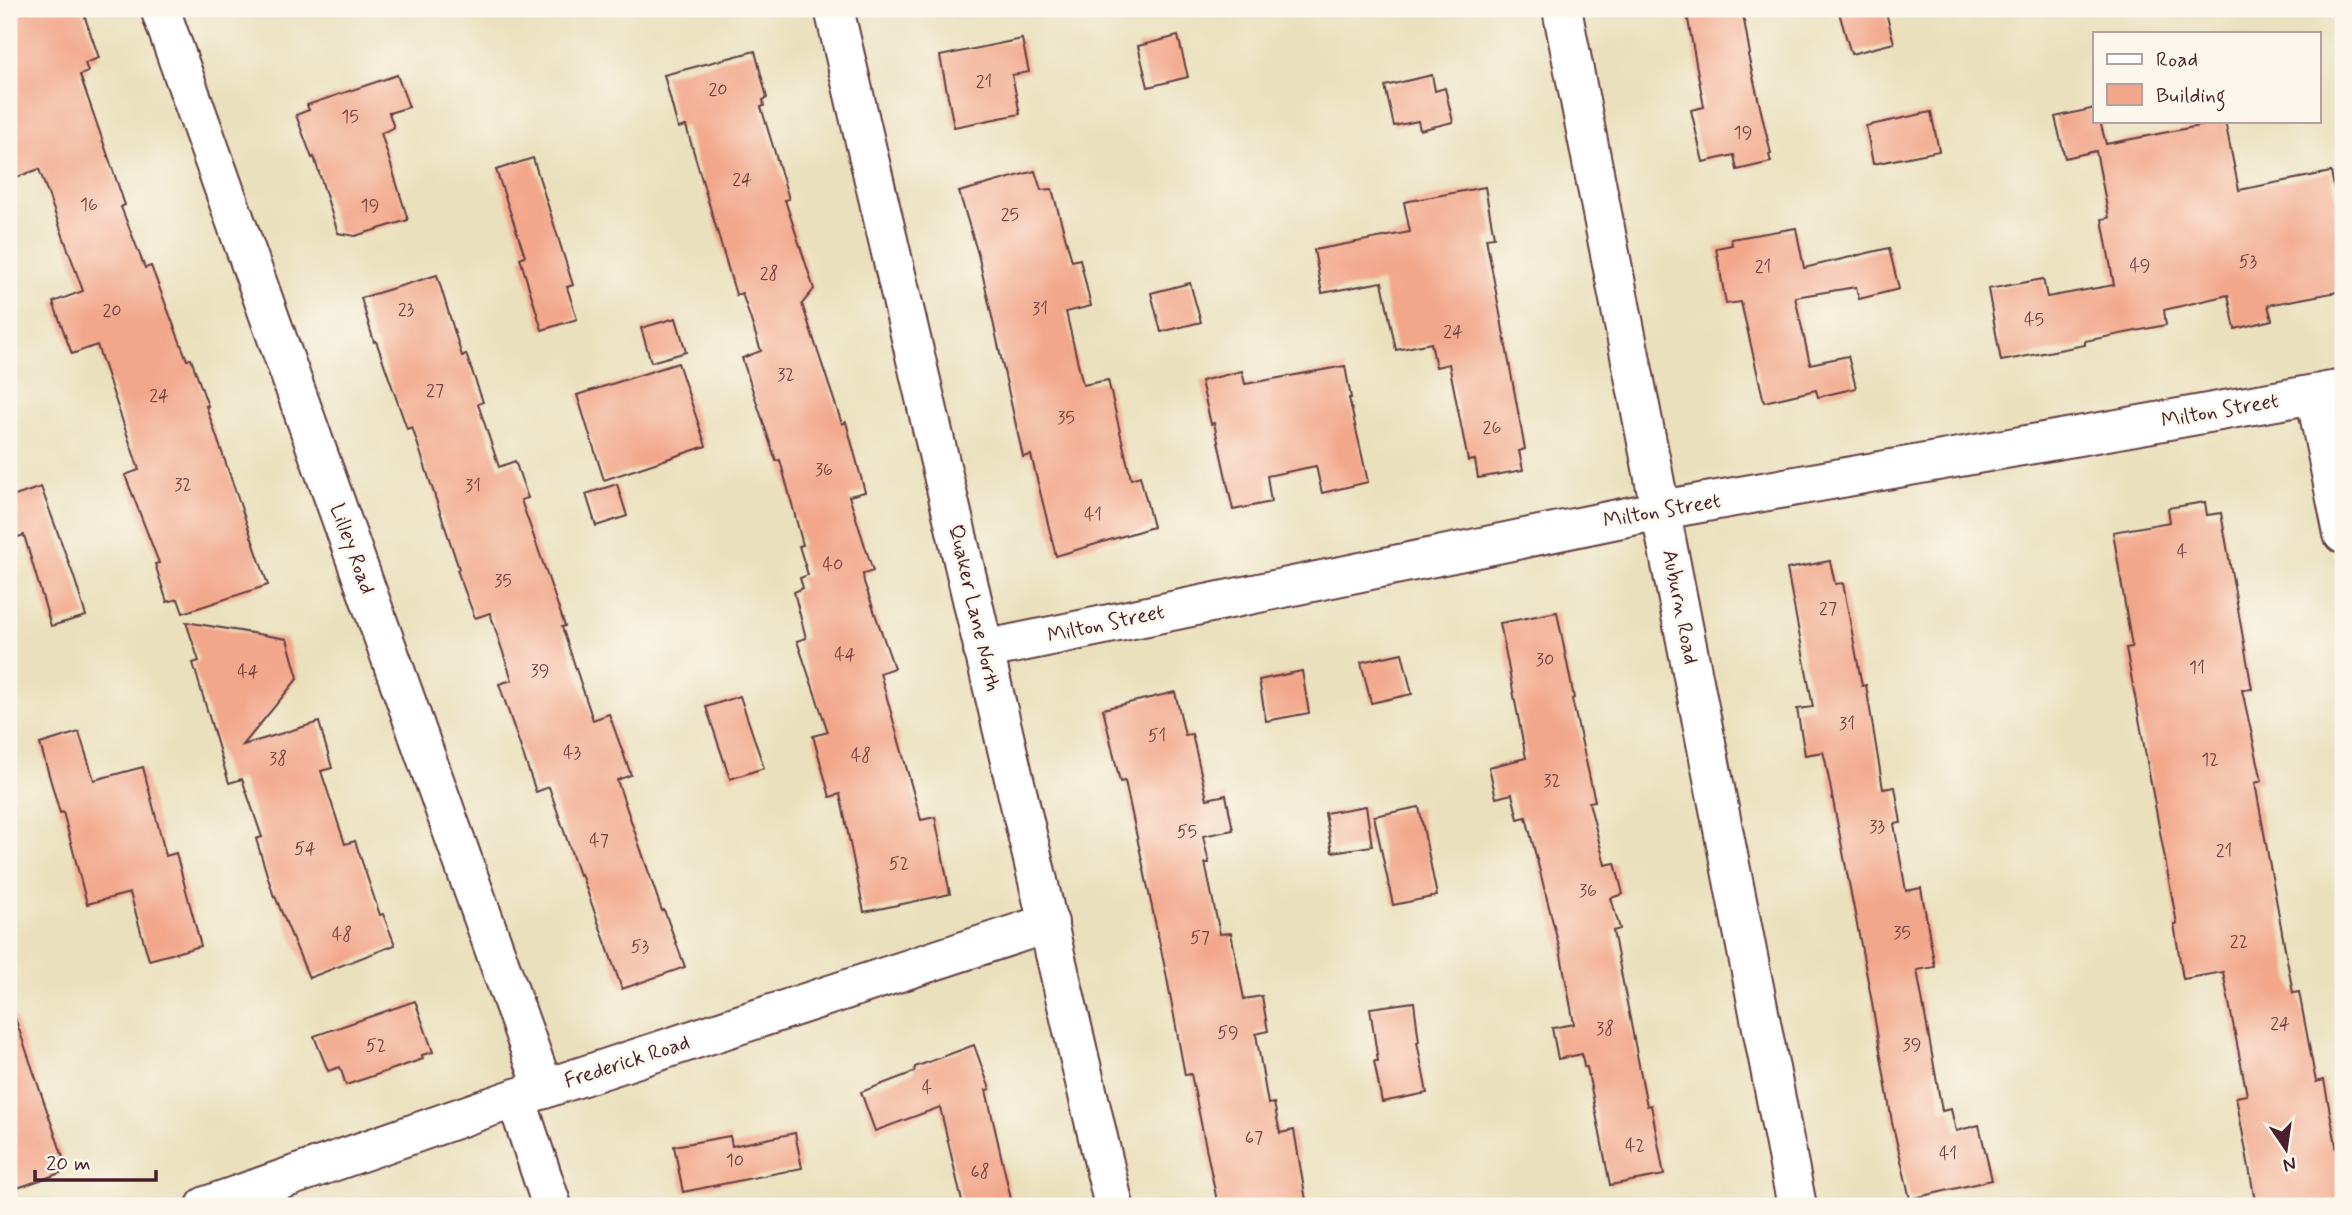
<svg xmlns="http://www.w3.org/2000/svg" width="2352" height="1215" font-family="Mynerve,sans-serif">
<style>
.building{fill:#f2a78b}
.lines{fill:none;stroke-linecap:round;stroke-linejoin:round}
.minor-casing{stroke:#623c41;stroke-width:42}
.tertiary-casing{stroke:#623c41;stroke-width:42}
.minor{stroke:#fff;stroke-width:38}
.tertiary{stroke:#fff;stroke-width:38}
.labels{text-anchor:middle;dominant-baseline:central;stroke-width:5;stroke-linejoin:round;paint-order:stroke}
.number-label{font-size:18px;fill:#744143}
.street-label{font-size:21px;fill:#4a1f2b;stroke:#fbf7ec}
</style>
<rect width="100%" height="100%" fill="#fbf7ec"/>
<filter id="ink" filterUnits="userSpaceOnUse"><feTurbulence type="fractalNoise" baseFrequency=".0143" numOctaves="2"/><feDisplacementMap in="SourceGraphic" scale="14" xChannelSelector="R" yChannelSelector="G"/><feConvolveMatrix kernelMatrix="1 2 1 2 8 2 1 2 1" color-interpolation-filters="sRGB"/></filter>
<filter id="wash" filterUnits="userSpaceOnUse"><feTurbulence type="fractalNoise" baseFrequency=".00686" numOctaves="4" result="noise"/><feDisplacementMap in="SourceGraphic" scale="28" xChannelSelector="R" yChannelSelector="G"/><feGaussianBlur stdDeviation="1.57" result="paint"/><feColorMatrix in="noise" values="0 0 0 0 0 0 0 0 0 0 0 0 0 0 0 0 0 1.4 0 .05"/><feComposite in="paint" operator="in"/></filter>
<g filter="url(#wash)">
<rect width="100%" height="100%" fill="#eae0bd"/>
<g id="blocks">
<g class="building">
<polygon points="9,9 82,9 99,58 85,63 88,72 80,75 125,205 121,207 145,268 151,266 187,360 191,359 208,406 206,406 268,585 183,613 178,599 167,602 155,564 159,563 125,475 139,470 97,345 72,354 53,302 83,291 39,169 9,180"/>
<polygon points="1686,9 1742,9 1750,54 1748,55 1771,154 1769,155 1771,162 1737,170 1734,155 1703,162 1691,110 1704,107"/>
<polygon points="1838,9 1885,9 1894,43 1851,54"/>
<polygon points="1178,36 1188,77 1148,87 1138,46"/>
<polygon points="1022,39 1029,72 1012,75 1020,114 954,127 940,56"/>
<polygon points="755,51 767,98 763,100 764,106 761,107 789,199 785,200 814,289 802,304 842,424 846,422 865,492 849,496 873,571 863,574 864,582 894,668 880,673 921,820 935,817 950,894 864,912 840,794 830,797 813,736 828,732 797,641 806,638 794,592 803,588 800,578 808,575 799,546 803,545 780,460 776,461 742,358 761,351 742,293 736,295 686,126 678,128 664,75"/>
<polygon points="397,75 409,107 389,113 394,128 381,133 408,220 355,236 338,233 314,157 312,158 296,115 309,110 307,105"/>
<polygon points="1432,75 1435,91 1445,88 1453,122 1420,130 1418,121 1394,126 1385,86"/>
<polygon points="2095,108 2095,121 2100,121 2106,144 2225,121 2239,190 2331,172 2336,197 2343,195 2343,291 2268,305 2272,320 2235,329 2228,295 2164,310 2166,325 2085,341 2085,345 2001,361 1988,289 2043,279 2047,297 2114,285 2102,219 2109,218 2096,151 2065,158 2055,117"/>
<polygon points="1931,112 1939,151 1873,164 1866,126"/>
<polygon points="533,158 573,285 567,287 577,319 542,330 520,258 525,256 496,170"/>
<polygon points="1035,171 1041,190 1052,189 1072,261 1080,259 1091,306 1066,312 1083,385 1108,380 1131,479 1140,476 1153,527 1056,556 1031,455 1023,457 978,254 959,192"/>
<polygon points="1485,187 1494,237 1486,238 1525,449 1519,451 1523,470 1478,478 1475,460 1468,461 1449,364 1436,367 1431,343 1396,350 1382,282 1322,293 1314,250 1410,232 1404,202"/>
<polygon points="1796,228 1804,268 1889,248 1899,289 1859,299 1856,287 1795,297 1810,364 1848,356 1856,388 1818,397 1816,390 1764,402 1741,302 1726,304 1716,248 1732,245 1731,239"/>
<polygon points="437,275 462,356 466,354 483,402 478,404 499,467 515,461 528,498 521,500 565,626 562,627 593,720 609,714 631,775 617,780 662,911 664,910 685,967 622,989 581,874 579,875 549,787 536,792 499,684 512,680 490,613 475,618 457,570 459,569 412,427 407,429 376,341 374,342 361,298"/>
<polygon points="1190,283 1201,322 1161,332 1151,293"/>
<polygon points="676,318 686,352 651,362 641,328"/>
<polygon points="678,363 706,446 604,480 577,395"/>
<polygon points="1345,366 1351,398 1349,398 1368,482 1322,493 1316,466 1267,476 1271,502 1233,510 1214,423 1211,424 1201,381 1242,371 1245,384"/>
<polygon points="617,484 627,516 596,526 586,494"/>
<polygon points="41,487 74,577 86,616 51,626 24,535 9,540 9,498"/>
<polygon points="2205,502 2207,515 2221,513 2252,689 2242,690 2262,781 2255,783 2293,993 2299,992 2316,1082 2324,1080 2343,1183 2343,1206 2256,1206 2236,1097 2247,1095 2223,972 2183,979 2174,924 2177,924 2126,648 2132,647 2113,532 2170,522 2168,508"/>
<polygon points="1830,561 1835,584 1843,583 1862,686 1866,685 1883,789 1895,787 1901,823 1894,824 1906,891 1921,888 1935,967 1917,970 1942,1111 1951,1109 1956,1131 1979,1125 1992,1180 1910,1199 1892,1122 1871,997 1825,759 1823,752 1805,755 1797,709 1813,707 1787,569"/>
<polygon points="1557,612 1574,698 1572,699 1595,801 1589,802 1605,865 1615,863 1623,894 1611,898 1620,929 1613,931 1647,1106 1651,1105 1664,1175 1610,1185 1587,1067 1584,1067 1582,1054 1558,1059 1552,1028 1574,1024 1560,950 1526,817 1518,819 1512,794 1496,798 1489,767 1526,758 1500,623"/>
<polygon points="186,622 287,639 298,678 243,745 319,722 332,768 321,771 345,844 355,841 380,915 383,914 395,945 309,978 275,896 274,897 256,839 262,837 242,779 229,783 193,663 199,661"/>
<polygon points="1402,653 1412,694 1371,703 1361,662"/>
<polygon points="1302,671 1309,713 1266,721 1259,680"/>
<polygon points="1175,692 1185,735 1192,734 1207,799 1226,795 1233,830 1203,836 1209,863 1205,863 1220,934 1231,933 1244,999 1262,996 1268,1031 1256,1034 1268,1104 1274,1103 1280,1133 1294,1130 1307,1206 1218,1206 1191,1074 1185,1075 1166,973 1125,781 1120,782 1103,709"/>
<polygon points="740,696 764,768 730,779 706,707"/>
<polygon points="79,732 94,780 143,767 166,856 176,853 201,946 149,960 130,893 87,904 63,812 60,813 40,744"/>
<polygon points="1366,806 1372,846 1332,852 1325,813"/>
<polygon points="1419,807 1437,896 1393,905 1374,816"/>
<polygon points="415,1001 433,1052 422,1055 423,1059 346,1085 340,1067 328,1071 314,1036"/>
<polygon points="1414,1002 1419,1042 1417,1042 1427,1093 1382,1102 1374,1061 1378,1061 1370,1008"/>
<polygon points="14,1015 65,1163 58,1166 60,1173 9,1191 9,1016"/>
<polygon points="974,1045 990,1089 986,1090 1011,1199 979,1206 963,1206 940,1107 875,1131 861,1092 914,1072 915,1067"/>
<polygon points="795,1133 802,1168 683,1192 674,1146 730,1136 732,1146"/>
</g>
</g>
</g>
<g filter="url(#ink)">
<use href="#blocks" fill-opacity="0" stroke="#623c41" stroke-width="2"/>
<g class="lines">
<defs>
<g id="minor">
<polyline points="160,9 544,1089"/>
<polyline points="1562,9 1797,1206"/>
<polyline points="2315,394 2343,534"/>
<polyline points="983,650 1661,510 2343,389"/>
<polyline points="516,1098 552,1206"/>
<polyline points="206,1206 516,1098 1049,923"/>
</g>
<polyline id="tertiary" points="834,9 1114,1206"/>
</defs>
<use href="#minor" class="minor-casing"/>
<use href="#tertiary" class="tertiary-casing"/>
<use href="#minor" class="minor"/>
<use href="#tertiary" class="tertiary"/>
</g>
</g>
<g class="labels">
<g class="number-label">
<text x="984" y="82">21</text>
<text x="718" y="90">20</text>
<text x="350" y="117">15</text>
<text x="1743" y="133">19</text>
<text x="742" y="180">24</text>
<text x="89" y="205">16</text>
<text x="370" y="206">19</text>
<text x="1010" y="215">25</text>
<text x="2248" y="262">53</text>
<text x="2140" y="266">49</text>
<text x="1763" y="267">21</text>
<text x="769" y="274">28</text>
<text x="1040" y="309">31</text>
<text x="406" y="310">23</text>
<text x="112" y="311">20</text>
<text x="2034" y="320">45</text>
<text x="1453" y="332">24</text>
<text x="786" y="375">32</text>
<text x="435" y="391">27</text>
<text x="159" y="396">24</text>
<text x="1066" y="418">35</text>
<text x="1492" y="428">26</text>
<text x="824" y="470">36</text>
<text x="183" y="485">32</text>
<text x="473" y="486">31</text>
<text x="1093" y="515">41</text>
<text x="2182" y="552">4</text>
<text x="833" y="565">40</text>
<text x="503" y="581">35</text>
<text x="1828" y="609">27</text>
<text x="845" y="655">44</text>
<text x="1545" y="660">30</text>
<text x="2197" y="668">11</text>
<text x="540" y="671">39</text>
<text x="248" y="672">44</text>
<text x="1847" y="724">31</text>
<text x="1157" y="736">51</text>
<text x="572" y="753">43</text>
<text x="861" y="756">48</text>
<text x="278" y="759">38</text>
<text x="2210" y="760">12</text>
<text x="1552" y="781">32</text>
<text x="1877" y="827">33</text>
<text x="1187" y="832">55</text>
<text x="599" y="841">47</text>
<text x="305" y="849">54</text>
<text x="2224" y="851">21</text>
<text x="899" y="864">52</text>
<text x="1588" y="891">36</text>
<text x="1902" y="933">35</text>
<text x="342" y="935">48</text>
<text x="1200" y="938">57</text>
<text x="2239" y="942">22</text>
<text x="640" y="947">53</text>
<text x="2280" y="1024">24</text>
<text x="1605" y="1029">38</text>
<text x="1228" y="1033">59</text>
<text x="1912" y="1045">39</text>
<text x="376" y="1046">52</text>
<text x="927" y="1088">4</text>
<text x="1254" y="1138">67</text>
<text x="1635" y="1146">42</text>
<text x="1948" y="1154">41</text>
<text x="735" y="1161">10</text>
<text x="980" y="1172">68</text>
</g>
<g class="street-label">
<text transform="translate(2220 411) rotate(-10)">Milton Street</text>
<text transform="translate(1662 511) rotate(-10)">Milton Street</text>
<text transform="translate(352 549) rotate(70)">Lilley Road</text>
<text transform="translate(1680 607) rotate(79)">Auburn Road</text>
<text transform="translate(974 608) rotate(77)">Quaker Lane North</text>
<text transform="translate(1106 624) rotate(-12)">Milton Street</text>
<text transform="translate(627 1062) rotate(-18)">Frederick Road</text>
</g>
</g>
<rect width="2352" height="1215" fill="none" stroke="#fbf7ec" stroke-width="35"/>
<rect x="2093" y="32" width="228" height="91" fill="#fbf7ec" stroke="#b4a19f" stroke-width="2"/>
<rect x="2107" y="54" width="35" height="10" fill="#ffffff" stroke="#b4a19f" stroke-width="2"/>
<text x="2156" y="66" font-size="21" fill="#4a1f2b">Road</text>
<rect x="2107" y="84" width="35" height="21" fill="#f2a78b" stroke="#b4a19f" stroke-width="2"/>
<text x="2156" y="102" font-size="21" fill="#4a1f2b">Building</text>
<g transform="translate(2286 1149) rotate(167)" stroke="#fbf7ec" stroke-width="5" paint-order="stroke">
<path d="M0-5L12 26L0 18L-12 26Z" fill="#4a1f2b"/>
<text y="-10" font-size="19" font-weight="bold" text-anchor="middle" fill="#4a1f2b">N</text>
</g>
<path d="M35 1170v10h121v-10" fill="none" stroke="#4a1f2b" stroke-width="3.5"/>
<text x="46" y="1170" font-size="21" fill="#4a1f2b" stroke="#fbf7ec" stroke-width="5" paint-order="stroke">20 m</text>
</svg>
